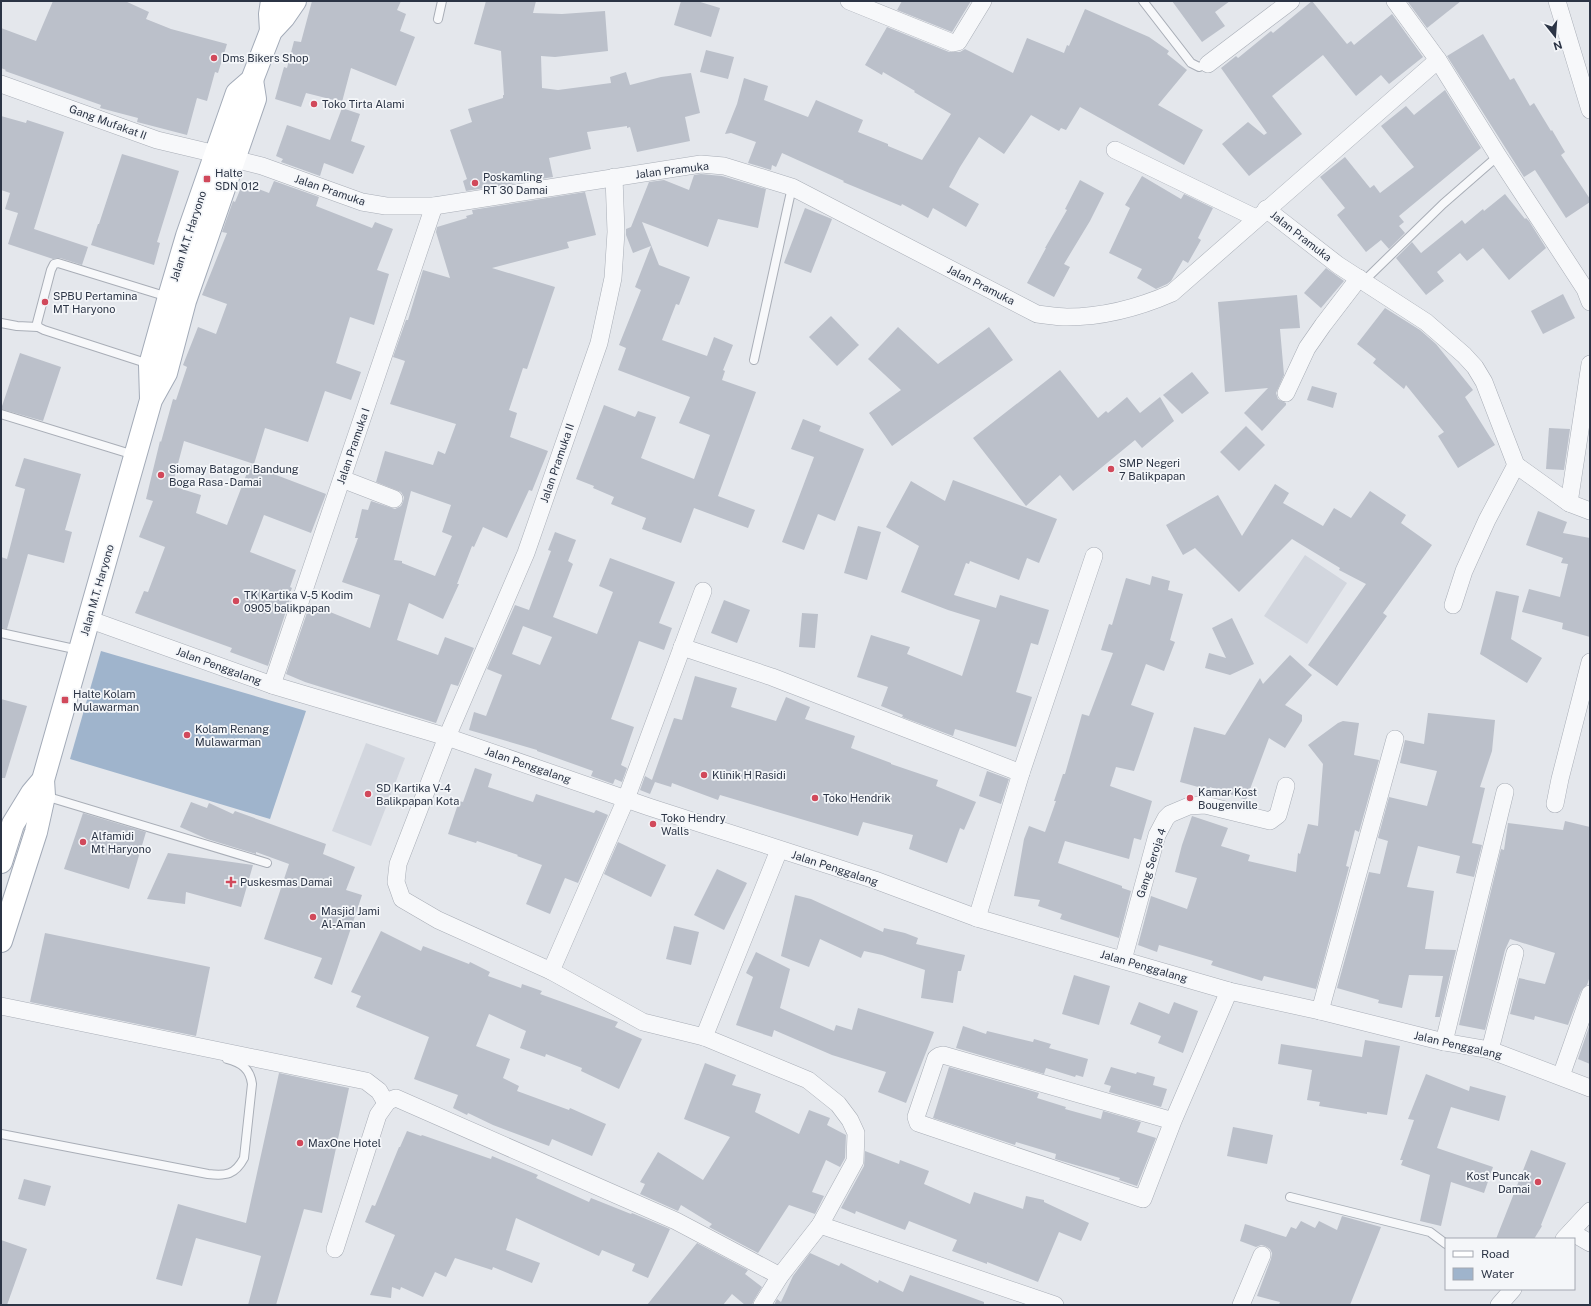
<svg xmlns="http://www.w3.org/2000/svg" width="1591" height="1306" font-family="'Public Sans',sans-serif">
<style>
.built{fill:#d2d6de}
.water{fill:#9fb4cc}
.building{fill:#bbc0ca;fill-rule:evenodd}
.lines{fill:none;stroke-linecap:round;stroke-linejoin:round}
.lane-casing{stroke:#a9aeb7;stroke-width:10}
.street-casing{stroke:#a9aeb7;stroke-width:18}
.primary-casing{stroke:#a3abb8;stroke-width:24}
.lane{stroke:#f7f8fa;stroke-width:8}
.street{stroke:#f7f8fa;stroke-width:17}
.primary{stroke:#fff;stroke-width:22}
.poi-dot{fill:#d1495b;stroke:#f4f6f9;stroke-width:1.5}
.labels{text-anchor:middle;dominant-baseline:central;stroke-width:3.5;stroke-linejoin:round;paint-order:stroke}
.poi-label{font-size:11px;fill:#2b3445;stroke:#f4f6f9;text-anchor:start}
.street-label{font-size:11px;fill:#2b3445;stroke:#f4f6f9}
</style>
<rect width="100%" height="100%" fill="#e4e7ec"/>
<g class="built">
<polygon points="1305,555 1347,583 1307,644 1264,616"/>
<polygon points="366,743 405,758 371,846 332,831"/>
</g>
<polygon class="water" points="101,651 306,711 270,819 70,759"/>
<g class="building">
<polygon points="53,1 125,1 149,12 146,19 171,29 227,44 218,73 215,72 207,101 197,98 187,135 137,122 138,118 100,108 101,105 5,71 6,70 1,68 1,28 36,41"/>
<polygon points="312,1 401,1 397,10 406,14 400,31 415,37 396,86 351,68 342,102 306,93 301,107 275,99 284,67 287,68 294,41 301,42"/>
<polygon points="486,1 536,1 533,13 562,14 605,11 608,51 555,57 541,56 542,88 558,90 611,83 610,77 626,72 630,85 661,77 691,73 700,113 685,117 690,141 637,152 630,127 627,128 627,126 587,132 591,149 549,158 553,177 466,191 463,181 467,179 450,130 472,122 468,109 503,98 503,95 504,95 501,51 474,44"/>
<polygon points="681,1 697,1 720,8 711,37 674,25"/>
<polygon points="902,1 971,1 952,32 897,10"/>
<polygon points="1172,1 1230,1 1215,12 1225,26 1202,42"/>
<polygon points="1312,1 1347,44 1351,41 1354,45 1392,14 1423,57 1389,84 1381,75 1356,96 1323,55 1272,96 1302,134 1249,176 1222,144 1248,122 1264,135 1267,133 1221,68 1236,56 1238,58 1271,31 1273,33"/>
<polygon points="1409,1 1461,1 1427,28 1408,2"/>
<polygon points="1085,9 1149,37 1169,51 1167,54 1187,70 1158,105 1203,130 1184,165 1080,107 1066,130 1061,128 1059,131 1031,115 1004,154 979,137 960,167 949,187 979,204 966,227 933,208 928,218 902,204 901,206 843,182 844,181 782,153 776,167 772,165 771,170 748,163 756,142 731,133 725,134 737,104 744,78 768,86 764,100 808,117 816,100 863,120 858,132 888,144 888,146 922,160 951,114 914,92 915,91 883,72 882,75 865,65 887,27 949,52 960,52 965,49 1013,73 1027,38 1064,53 1067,45 1069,46"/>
<polygon points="1483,34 1510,80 1514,78 1530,106 1534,103 1551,131 1552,130 1565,152 1561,155 1590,199 1590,202 1566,218 1535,170 1524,177 1447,56"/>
<polygon points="706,50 734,57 728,79 700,72"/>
<polygon points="1445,90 1481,148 1399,216 1404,222 1399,226 1405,233 1389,249 1381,240 1366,252 1337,215 1345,208 1320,177 1345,157 1370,188 1374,185 1380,193 1414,167 1381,126 1406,106 1414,115"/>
<polygon points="342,108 360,114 351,141 365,146 353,174 324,163 320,176 281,162 283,159 276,156 287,125 330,140"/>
<polygon points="1,116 26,123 27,120 64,132 34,229 88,247 82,265 60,258 53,259 8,244 18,213 5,209 10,193 1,190"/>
<polygon points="122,154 179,171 157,242 160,243 154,265 91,245 98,224 99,224"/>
<polygon points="701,174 722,176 766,189 758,228 718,219 708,247 642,222 659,265 690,277 679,305 676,304 662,340 707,356 714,337 733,345 723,370 725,371 722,380 756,392 718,496 755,510 748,528 694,508 681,543 642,529 646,518 611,504 614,497 593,488 594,486 576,479 604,405 635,417 638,411 656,417 641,458 694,479 710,435 679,423 690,397 618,370 626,348 619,345 641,290 635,287 651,246 633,253 626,235 626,229 631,227 649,182 664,180 689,190 694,175"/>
<polygon points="1142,176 1181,199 1184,194 1213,208 1198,238 1201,240 1188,263 1183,260 1171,281 1167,284 1156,289 1137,278 1142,269 1109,253 1130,208 1125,205"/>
<polygon points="1080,180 1104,193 1090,221 1064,264 1070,267 1054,297 1027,283 1046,248 1045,248 1067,210 1065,209"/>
<polygon points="274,181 319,197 316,206 372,228 375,222 393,229 377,270 389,274 374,325 350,317 336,363 361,372 351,400 325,391 308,442 265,428 254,464 184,441 172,486 201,495 196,513 227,525 250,465 326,494 311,533 264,515 250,552 296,570 290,587 292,588 289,595 291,596 268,666 230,652 232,648 135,613 144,591 148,592 165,547 139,537 153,501 146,499 160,441 161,442 173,399 176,400 187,367 183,365 198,327 216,334 227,304 202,295 227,233 222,232 233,201 235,202 243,183 269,193"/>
<path d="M585,192L596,235L567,242L569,248L492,268L555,287L527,369L523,368L509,410L517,413L510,437L548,451L532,491L529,490L507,538L483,527L474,547L472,546L457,584H459L443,619L409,603L397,640L438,655L445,637L474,648L458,686L451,684L436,723L305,682L286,674L310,604L370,628L380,595L342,582L358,538H355L362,509L368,510L371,501L395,509L401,506L403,502L404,497L401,492L376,482L385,451L433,465L438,451L445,454L456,424L390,404L405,361L393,357L406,320H408L423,270L450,278L436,232L437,227L467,218L466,216L473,214L472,210ZM411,491L451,505L442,532L452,536L435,576L402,563V561L394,560Z"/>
<polygon points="1505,194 1525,219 1526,218 1529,221 1546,248 1509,280 1483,248 1467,261 1460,253 1437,272 1444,281 1426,295 1396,258 1412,242 1421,253 1462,220 1465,224 1483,209 1484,211"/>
<polygon points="805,208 832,219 811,273 784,263"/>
<polygon points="1326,268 1344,281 1321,308 1304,293"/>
<polygon points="1563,294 1575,318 1543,334 1531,311"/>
<polygon points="1297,295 1300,328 1280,329 1284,375 1276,393 1278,399 1286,403 1286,405 1262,431 1244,413 1268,388 1225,392 1218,302"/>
<polygon points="1385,308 1420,330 1436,344 1473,390 1465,397 1495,445 1458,468 1438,436 1444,432 1406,385 1404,389 1373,363 1376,359 1357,344"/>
<polygon points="831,316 859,345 837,366 809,337"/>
<polygon points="898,327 938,364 989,327 1013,360 892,446 869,413 901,390 868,359"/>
<polygon points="20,353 61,367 43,421 1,409"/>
<polygon points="1060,370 1098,418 1106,411 1108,413 1127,397 1140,413 1160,397 1174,421 1142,448 1135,440 1073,491 1060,475 1026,506 973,438"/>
<polygon points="1192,372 1209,393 1182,414 1163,395"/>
<polygon points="1312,386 1337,393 1333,408 1307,400"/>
<polygon points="803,419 821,426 819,431 864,449 835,521 818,514 804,550 782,542 814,457 791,449"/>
<polygon points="1246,426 1265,445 1239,471 1220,452"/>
<polygon points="1549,428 1570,429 1564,470 1546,469"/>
<polygon points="24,458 81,474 65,530 72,532 64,563 28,554 7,629 1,628 1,557 7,559 25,489 15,486"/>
<polygon points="953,480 1057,519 1039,563 1027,558 1019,580 970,561 969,564 966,563 954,595 996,608 1000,595 1049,610 1038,645 1031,643 1016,692 1032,697 1016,747 955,729 953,736 902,717 903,715 881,706 888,687 857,677 871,635 910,647 907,654 962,676 980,620 948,610 901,592 919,546 886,527 911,481 945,501"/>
<polygon points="1275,484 1289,493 1283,503 1323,526 1334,508 1351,518 1370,491 1406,515 1401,523 1432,545 1383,613 1387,616 1337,686 1308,665 1366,584 1339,570 1340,568 1292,539 1239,592 1195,548 1183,555 1166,525 1218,495 1242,536"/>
<polygon points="1538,511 1567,522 1563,533 1590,538 1590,637 1562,629 1563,623 1522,612 1529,589 1560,597 1568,564 1561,563 1563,558 1526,545"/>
<polygon points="858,526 881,532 867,580 844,573"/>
<path d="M555,532L576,540L568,561L573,564L553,617L597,634L613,592L599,586L610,558L675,582L659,623L672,628L664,650L639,641L611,719L634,727L621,765L627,768L622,782L615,779L613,784L591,776L593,771L537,751V750L469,730L474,712L486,716L502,675L487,669L515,605L529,610L551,551L548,550ZM523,626L552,637L540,665L512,654Z"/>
<polygon points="1152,576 1170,581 1168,590 1183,594 1170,640 1175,642 1164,671 1146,664 1131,705 1154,713 1134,771 1116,767 1110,786 1152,801 1141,840 1134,838 1129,859 1065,841 1058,863 1122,886 1122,888 1131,891 1119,938 1060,919 1062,914 1038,906 1040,900 1014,896 1024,839 1029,826 1045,832 1056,801 1054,801 1063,774 1065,774 1082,714 1089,716 1113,653 1101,650 1109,624 1112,625 1126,578 1150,585"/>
<polygon points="1496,591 1519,596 1511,639 1542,658 1527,683 1480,654"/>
<polygon points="724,600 750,610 737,643 711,633"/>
<polygon points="802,613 818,614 815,648 799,647"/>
<polygon points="1232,618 1254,664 1230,675 1205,668 1209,653 1226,658 1212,628"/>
<polygon points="1290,655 1312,675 1285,705 1302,715 1302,721 1285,748 1269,738 1246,800 1210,787 1209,790 1180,782 1194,727 1225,735 1260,678 1263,684"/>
<polygon points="695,676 737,688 731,707 776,721 786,697 810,707 805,719 855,736 851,748 891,763 891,764 938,780 936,786 976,802 964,830 960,828 947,863 909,849 913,835 863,822 858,836 720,795 718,800 672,783 671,787 655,782 650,794 640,790 645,776 652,780 674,718 682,720"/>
<polygon points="1,699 27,706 5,778 1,778"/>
<polygon points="1428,713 1495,720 1492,751 1480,787 1485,788 1472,843 1482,845 1474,877 1456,873 1460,856 1418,846 1407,887 1434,891 1425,949 1456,950 1440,1017 1435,1017 1443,976 1409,975 1402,1008 1378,1003 1379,1000 1337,988 1369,872 1380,874 1388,841 1378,838 1389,797 1427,806 1437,771 1400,763 1405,740 1424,744"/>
<polygon points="1343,721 1359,723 1354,755 1379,760 1359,832 1355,830 1346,866 1349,867 1316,989 1264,976 1262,981 1211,965 1213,961 1159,945 1157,952 1138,945 1151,896 1187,909 1197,878 1175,872 1182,845 1192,816 1228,828 1221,846 1250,855 1248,861 1296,872 1298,853 1300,854 1308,824 1318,826 1323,764 1308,745 1338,723"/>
<polygon points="475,768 492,774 488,787 533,802 536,794 594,813 596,810 608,815 578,883 565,878 550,914 526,904 542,865 517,856 518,855 477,841 476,843 448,834 459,801 463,802"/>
<polygon points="987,771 1009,779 1001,804 979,796"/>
<polygon points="191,802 207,808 209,803 233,814 235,811 326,844 323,854 355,867 346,890 362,895 332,985 314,978 322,958 264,939 289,864 256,852 256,854 207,839 180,827"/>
<polygon points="83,813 146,832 129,889 64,869"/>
<polygon points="1565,821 1590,827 1590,976 1587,985 1581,991 1568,1025 1535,1016 1534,1020 1510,1014 1519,978 1545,984 1555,953 1510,939 1505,950 1485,1030 1459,1025 1501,849 1504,850 1508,823 1563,830"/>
<polygon points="618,842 666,865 651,897 604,874"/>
<polygon points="168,853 253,865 241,907 186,892 185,904 147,899"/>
<polygon points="717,869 747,883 724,930 694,915"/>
<polygon points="795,895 811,899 883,932 884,928 905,933 918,938 916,944 965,955 961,971 958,971 953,1003 921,998 925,970 882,955 864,951 861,958 820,939 809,967 781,956"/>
<polygon points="674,926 699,932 691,965 666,959"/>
<polygon points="381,931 421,951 423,946 469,964 470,962 490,972 488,976 521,988 522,984 542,991 540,994 618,1022 615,1027 642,1039 619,1089 581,1071 582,1068 546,1054 545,1057 520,1048 526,1031 489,1014 476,1046 510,1059 503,1078 519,1086 517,1091 569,1110 570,1108 606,1124 592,1156 552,1139 549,1146 493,1125 468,1113 467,1115 453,1108 458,1095 414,1079 429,1037 356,1007 361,996 351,992"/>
<polygon points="45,933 210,967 196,1036 30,1002"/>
<polygon points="756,952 790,969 780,1008 834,1031 836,1025 852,1030 858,1008 934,1032 906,1103 878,1092 886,1072 832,1055 774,1030 772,1037 736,1025 753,977 746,973"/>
<polygon points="1074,975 1110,986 1099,1025 1062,1014"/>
<polygon points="1139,1002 1169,1014 1174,1002 1198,1011 1183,1053 1158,1043 1161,1036 1130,1024"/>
<polygon points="1590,1024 1590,1064 1578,1059"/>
<polygon points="963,1026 986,1034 987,1031 1033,1042 1034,1039 1051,1044 1049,1048 1088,1059 1083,1077 1076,1075 1075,1077 1046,1068 1044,1074 956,1048"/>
<polygon points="1365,1040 1400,1046 1387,1115 1367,1112 1367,1114 1319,1106 1320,1102 1307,1100 1312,1070 1278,1064 1281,1044 1362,1057"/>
<polygon points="705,1063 736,1075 732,1085 761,1094 755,1112 799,1134 809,1110 830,1118 827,1125 846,1135 845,1158 840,1167 826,1160 812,1192 824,1196 815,1214 789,1205 758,1253 709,1227 712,1224 681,1205 678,1211 640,1194 645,1184 640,1182 658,1152 703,1180 730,1137 684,1119"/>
<polygon points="949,1067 1039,1093 1037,1098 1066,1107 1065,1109 1101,1119 1103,1111 1141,1122 1137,1132 1156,1138 1137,1186 1119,1180 1120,1178 1055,1159 1056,1154 1016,1142 1015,1145 933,1118"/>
<polygon points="1111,1067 1136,1074 1137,1072 1155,1077 1153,1085 1167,1089 1161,1107 1109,1092 1111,1086 1104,1084"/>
<polygon points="279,1073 349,1088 322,1213 304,1209 276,1305 248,1305 261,1256 196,1238 182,1286 156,1279 178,1204 246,1223"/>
<polygon points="1426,1074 1469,1091 1470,1086 1506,1096 1499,1121 1451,1107 1437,1148 1493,1167 1484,1193 1451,1182 1441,1226 1420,1221 1430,1175 1401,1165 1403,1160 1400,1160 1414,1120 1408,1119"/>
<polygon points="1233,1127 1273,1135 1267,1164 1227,1156"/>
<polygon points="407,1131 421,1136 422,1135 491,1159 492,1156 538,1175 536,1178 589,1202 591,1198 631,1214 632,1213 670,1229 648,1278 632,1271 635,1264 602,1250 599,1256 516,1218 506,1250 540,1263 532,1283 493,1267 492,1270 455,1258 446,1277 435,1272 423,1297 401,1287 400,1290 392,1287 391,1298 370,1295 395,1235 365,1222 372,1205 375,1206 399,1147 400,1147"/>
<polygon points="1531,1150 1566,1163 1541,1225 1542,1226 1534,1239 1496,1239"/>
<polygon points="865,1151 899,1164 900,1160 929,1171 924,1184 970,1204 974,1192 1023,1209 1026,1196 1044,1200 1044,1202 1089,1223 1081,1241 1059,1232 1038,1282 987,1262 987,1264 952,1251 957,1240 909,1221 905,1230 856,1211 855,1214 841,1208 864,1166"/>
<polygon points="24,1179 51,1186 45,1206 18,1199"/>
<polygon points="1342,1216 1381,1227 1350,1305 1279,1305 1280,1302 1257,1296 1271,1259 1272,1253 1270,1249 1265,1246 1261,1245 1256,1247 1240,1241 1245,1224 1286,1237 1291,1227 1296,1229 1301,1221 1315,1228 1319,1221 1337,1230"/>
<polygon points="1,1240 27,1249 7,1305 1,1305"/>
<polygon points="697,1243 748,1270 745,1274 762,1287 754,1300 752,1305 745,1305 732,1294 723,1305 647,1305"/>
<polygon points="810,1253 839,1266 841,1263 878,1283 879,1280 903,1292 910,1275 984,1302 984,1305 774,1305 777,1299 781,1302 793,1276"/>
</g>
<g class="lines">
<defs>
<g id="lane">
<polyline points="1143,1 1191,63 1199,67 1208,64"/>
<polyline points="438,19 442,1"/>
<polyline points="1364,281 1443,204 1498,156"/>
<polyline points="1,323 17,326 38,327"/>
<polyline points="754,360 792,187"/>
<polyline points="149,364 44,330 38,327 37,323 51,270 54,264 58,263 168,297"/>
<polyline points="1,414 134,455"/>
<polyline points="1,633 79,650"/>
<polyline points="45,796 267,863"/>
<path d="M1,1134L208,1174C226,1176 235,1175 244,1158L252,1084C250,1069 242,1063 227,1059"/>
<polyline points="1290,1197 1430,1232 1446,1244"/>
</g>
<g id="street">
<polyline points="849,1 953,43 958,42 983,1"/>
<polyline points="1395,1 1438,60"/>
<polyline points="1557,1 1590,110"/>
<polyline points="1208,64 1291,1"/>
<polyline points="1,84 157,140 216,154"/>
<polyline points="1115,150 1256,218"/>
<path d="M234,159L262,166L362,202L386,206H434L701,164L724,166L792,187L1037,314C1047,315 1057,317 1067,317C1103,317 1140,307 1172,293L1438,60L1498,156L1585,289L1590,302"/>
<polyline points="614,177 616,232 613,278 599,343 526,553 447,737 398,864 396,882 402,899 438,920 551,971 643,1022 704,1037 808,1080 838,1104 850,1120 856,1133 855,1161 820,1225 780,1276 762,1305"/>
<polyline points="1266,209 1338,265 1426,322 1464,355 1475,367 1484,382 1516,465 1569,503 1590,511"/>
<polyline points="1286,393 1307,348 1323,325 1359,278"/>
<polyline points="342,479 394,499"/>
<polyline points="1569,503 1590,364"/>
<polyline points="1453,605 1464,571 1487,520 1516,465"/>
<polyline points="88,619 272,685 447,737 649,807 875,880 977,918 1229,991 1320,1011 1444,1042 1490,1050 1590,1088"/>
<polyline points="682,647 772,677 1021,773"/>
<polyline points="272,685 434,206"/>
<polyline points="1555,804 1560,779 1590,662"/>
<polyline points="977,918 1021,773 1094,556"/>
<polyline points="1123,960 1157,835 1166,818 1170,814 1189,806 1205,805 1270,821 1278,815 1286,786"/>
<polyline points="551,971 626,799 703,591"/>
<polyline points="1,1006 366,1081 379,1091 386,1103"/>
<polyline points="1320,1011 1395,739"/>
<polyline points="704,1037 779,850"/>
<polyline points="1444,1042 1505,792"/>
<polyline points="1490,1050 1515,953"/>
<polyline points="1561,1076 1590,994"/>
<polyline points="1173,1121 943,1055 939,1056 936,1058 916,1117 918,1123 1143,1199 1173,1121 1229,991"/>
<polyline points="820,1225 1055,1305"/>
<polyline points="1571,1232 1590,1243"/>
<polyline points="1564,1239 1590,1211"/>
<polyline points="335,1249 378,1115 388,1101 396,1098 676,1221 780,1276"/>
<polyline points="1241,1305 1262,1255"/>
<polyline points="1499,1305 1513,1289"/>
</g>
<g id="primary">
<polyline points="271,31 270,14 272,1"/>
<polyline points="151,399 150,365 169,297 187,236 237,93 252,80 271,31 284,17 295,1"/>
<polyline points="1,862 13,824 32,793 43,780 151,400 166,373 185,301 255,99 252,80"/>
<polyline points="1,941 36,832 44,796 43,780"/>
</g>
</defs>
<use href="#lane" class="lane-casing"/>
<use href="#street" class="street-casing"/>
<use href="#primary" class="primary-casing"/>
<use href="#lane" class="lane"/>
<use href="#street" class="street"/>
<use href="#primary" class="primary"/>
</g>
<g class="poi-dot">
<circle cx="214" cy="58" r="4"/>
<circle cx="314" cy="104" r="4"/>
<rect x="203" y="175" width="8" height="8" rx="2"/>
<circle cx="475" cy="183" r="4"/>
<circle cx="45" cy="302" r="4"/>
<circle cx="1111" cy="469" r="4"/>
<circle cx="161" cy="475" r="4"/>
<circle cx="236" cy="601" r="4"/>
<rect x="61" y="696" width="8" height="8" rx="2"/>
<circle cx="187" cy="735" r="4"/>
<circle cx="704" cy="775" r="4"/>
<circle cx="368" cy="794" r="4"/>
<circle cx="815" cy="798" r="4"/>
<circle cx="1190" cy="798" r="4"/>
<circle cx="653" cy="824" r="4"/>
<circle cx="83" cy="842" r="4"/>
<path d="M229 876h4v4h4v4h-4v4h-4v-4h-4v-4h4z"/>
<circle cx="313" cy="917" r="4"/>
<circle cx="300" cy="1143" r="4"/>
<circle cx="1538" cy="1182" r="4"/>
</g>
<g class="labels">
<g class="poi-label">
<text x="222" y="58">Dms Bikers Shop</text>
<text x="322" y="104">Toko Tirta Alami</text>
<text x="215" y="173">Halte<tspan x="215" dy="13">SDN 012</tspan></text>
<text x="483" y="177">Poskamling<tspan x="483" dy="13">RT 30 Damai</tspan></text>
<text x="53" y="296">SPBU Pertamina<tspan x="53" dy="13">MT Haryono</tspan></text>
<text x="1119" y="463">SMP Negeri<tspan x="1119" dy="13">7 Balikpapan</tspan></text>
<text x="169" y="469">Siomay Batagor Bandung<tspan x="169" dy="13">Boga Rasa - Damai</tspan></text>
<text x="244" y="595">TK Kartika V-5 Kodim<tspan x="244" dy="13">0905 balikpapan</tspan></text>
<text x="73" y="694">Halte Kolam<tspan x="73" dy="13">Mulawarman</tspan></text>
<text x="195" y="729">Kolam Renang<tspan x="195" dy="13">Mulawarman</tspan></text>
<text x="712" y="775">Klinik H Rasidi</text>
<text x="376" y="788">SD Kartika V-4<tspan x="376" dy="13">Balikpapan Kota</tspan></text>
<text x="1198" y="792">Kamar Kost<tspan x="1198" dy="13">Bougenville</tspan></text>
<text x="823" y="798">Toko Hendrik</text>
<text x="661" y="818">Toko Hendry<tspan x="661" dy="13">Walls</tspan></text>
<text x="91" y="836">Alfamidi<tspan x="91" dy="13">Mt Haryono</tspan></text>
<text x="240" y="882">Puskesmas Damai</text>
<text x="321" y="911">Masjid Jami<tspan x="321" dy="13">Al-Aman</tspan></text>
<text x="308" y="1143">MaxOne Hotel</text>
<text x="1530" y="1176" text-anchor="end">Kost Puncak<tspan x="1530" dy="13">Damai</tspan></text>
</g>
<g class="street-label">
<text transform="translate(108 122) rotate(20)">Gang Mufakat II</text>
<text transform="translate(672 170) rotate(-7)">Jalan Pramuka</text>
<text transform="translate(330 190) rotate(19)">Jalan Pramuka</text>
<text transform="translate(188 236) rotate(-72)">Jalan M.T. Haryono</text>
<text transform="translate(1301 236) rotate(38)">Jalan Pramuka</text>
<text transform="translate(981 285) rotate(27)">Jalan Pramuka</text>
<text transform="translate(353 446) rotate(-71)">Jalan Pramuka I</text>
<text transform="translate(557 463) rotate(-71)">Jalan Pramuka II</text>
<text transform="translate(97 590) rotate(-74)">Jalan M.T. Haryono</text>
<text transform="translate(219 666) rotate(20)">Jalan Penggalang</text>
<text transform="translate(528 765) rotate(19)">Jalan Penggalang</text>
<text transform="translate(1151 863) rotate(-72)">Gang Seroja 4</text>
<text transform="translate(835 868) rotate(18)">Jalan Penggalang</text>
<text transform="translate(1144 966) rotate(16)">Jalan Penggalang</text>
<text transform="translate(1458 1045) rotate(13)">Jalan Penggalang</text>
</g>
</g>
<rect width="1591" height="1306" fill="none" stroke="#2b3445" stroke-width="4"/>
<rect x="1445" y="1238" width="130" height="52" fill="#f4f6f9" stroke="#a4a8b1"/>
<rect x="1453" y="1251" width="20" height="6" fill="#ffffff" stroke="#a4a8b1"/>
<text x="1481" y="1258" font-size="12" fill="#2b3445">Road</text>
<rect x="1453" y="1268" width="20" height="12" fill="#9fb4cc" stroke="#a4a8b1"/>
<text x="1481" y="1278" font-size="12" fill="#2b3445">Water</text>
<g transform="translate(1555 36) rotate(163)" stroke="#f4f6f9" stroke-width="3" paint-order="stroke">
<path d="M0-3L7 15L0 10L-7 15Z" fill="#2b3445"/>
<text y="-6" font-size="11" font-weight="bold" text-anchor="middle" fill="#2b3445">N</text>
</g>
</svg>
